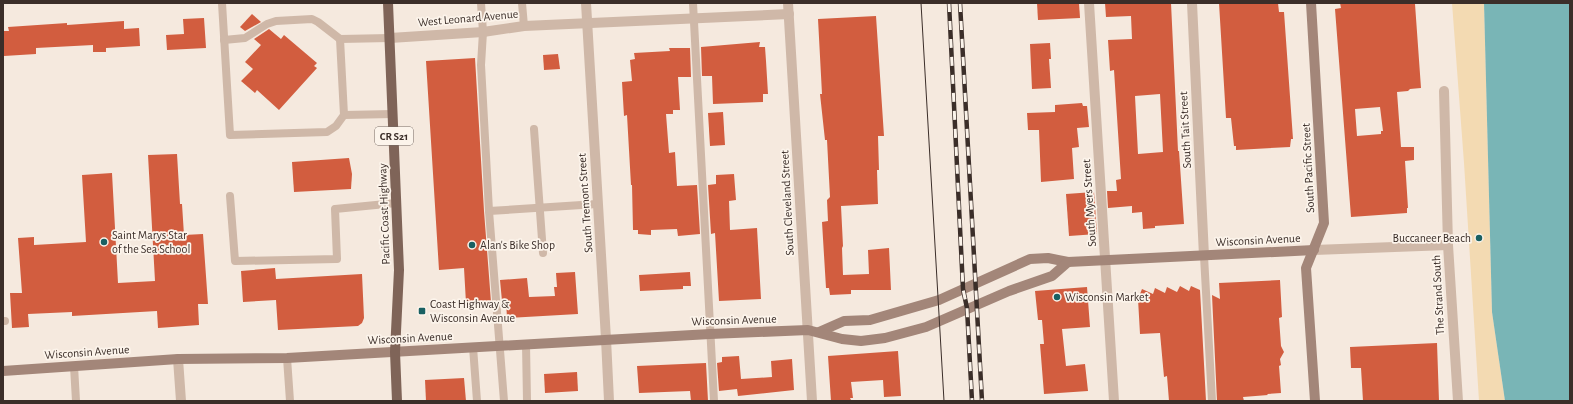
<svg xmlns="http://www.w3.org/2000/svg" width="1573" height="404" font-family="'Alegreya Sans',sans-serif">
<style>
.sand{fill:#f3dab2}
.water{fill:#79b5b6}
.building{fill:#d25d3f;fill-rule:evenodd}
.lines{fill:none;stroke-linecap:round;stroke-linejoin:round}
.service{stroke:#cfb8a8;stroke-width:8}
.minor{stroke:#cfb8a8;stroke-width:10}
.tertiary{stroke:#cfb8a8;stroke-width:10}
.secondary{stroke:#a38679;stroke-width:10}
.primary{stroke:#7f6458;stroke-width:10}
.tram{stroke:#3b2e29;stroke-width:1}
.rail-casing{stroke:#3b2e29;stroke-width:4.5}
.rail{stroke:#fcf4eb;stroke-width:3;stroke-dasharray:9;stroke-linecap:butt}
.poi-dot{fill:#196062;stroke:#fcf4eb;stroke-width:1.5}
.labels{text-anchor:middle;dominant-baseline:central;stroke-width:3.5;stroke-linejoin:round;paint-order:stroke}
.shield{fill:#fcf4eb;stroke:#756963;stroke-width:1}
.shield-label{font-size:11px;font-weight:bold;fill:#3b2e29}
.street-label{font-size:12px;fill:#3b2e29;stroke:#fcf4eb}
.poi-label{font-size:12px;fill:#3b2e29;stroke:#fcf4eb;text-anchor:start}
</style>
<rect width="100%" height="100%" fill="#f5e9de"/>
<polygon class="sand" points="1452,3 1484,3 1492,312 1505,401 1479,401 1464,163"/>
<polygon class="water" points="1484,3 1570,3 1570,401 1505,401 1492,312"/>
<g class="building">
<polygon points="1037,3 1079,3 1080,18 1038,20"/>
<path d="M1105,3H1171L1178,151H1179L1184,224L1155,226V228L1143,229L1142,212L1132,213V206L1108,208L1107,191H1117L1116,180L1121,179L1114,70L1110,71L1108,40L1132,39L1131,16L1106,17ZM1160,94L1163,152L1138,154L1135,96Z"/>
<polygon points="1219,3 1278,3 1279,12 1284,12 1293,139 1291,139 1290,147 1236,150 1236,146 1234,146 1231,118 1226,118"/>
<path d="M1340,3L1415,4L1421,88L1410,89L1408,91L1397,92L1401,147H1414V160L1405,161L1408,208H1407V213L1351,217L1335,9L1341,8ZM1380,107L1383,131H1381V134L1357,136L1355,109Z"/>
<polygon points="252,14 261,22 245,31 240,27"/>
<polygon points="876,16 884,136 878,136 879,170 877,170 878,204 841,206 843,246 842,248 843,275 869,274 868,250 889,248 891,290 851,290 851,294 830,295 829,288 826,288 822,222 828,221 827,200 830,197 827,140 825,140 820,94 822,94 818,19"/>
<polygon points="204,18 206,48 167,50 166,35 184,34 183,19"/>
<polygon points="124,21 124,29 139,28 140,46 106,48 106,52 93,52 93,45 36,48 36,54 4,56 3,31 9,31 8,27 67,23 67,25"/>
<polygon points="269,29 281,39 284,35 317,63 314,66 317,68 279,110 257,90 255,93 241,81 253,69 245,62 261,45 254,39"/>
<polygon points="760,42 759,47 765,47 766,61 768,94 763,94 763,102 713,104 712,76 702,76 701,47"/>
<polygon points="1050,43 1051,59 1049,59 1051,88 1032,89 1030,44"/>
<polygon points="669,48 690,48 691,77 678,77 680,110 673,110 673,114 666,114 669,153 675,152 677,186 697,185 700,234 678,236 677,229 651,230 651,235 638,234 638,230 633,230 632,185 631,185 627,115 624,116 622,82 632,81 630,60 635,59 634,53 670,51"/>
<polygon points="558,54 560,69 544,70 543,55"/>
<polygon points="475,58 484,211 491,302 466,303 464,268 439,270 426,61"/>
<polygon points="1082,103 1083,106 1087,106 1089,127 1077,128 1079,147 1072,148 1074,179 1041,182 1039,130 1028,130 1027,113 1055,112 1055,105"/>
<polygon points="723,112 725,145 710,146 708,113"/>
<polygon points="177,154 180,204 182,204 184,235 203,234 208,304 198,304 199,325 158,328 157,311 72,316 72,312 28,314 29,327 12,328 10,293 22,293 18,238 34,237 34,245 86,242 82,175 112,173 118,283 155,281 148,155"/>
<polygon points="349,158 352,174 351,189 294,192 292,162"/>
<polygon points="734,174 736,200 729,201 730,230 757,228 761,299 719,301 715,233 711,234 708,185 716,184 716,175"/>
<polygon points="1094,192 1097,234 1069,236 1066,194"/>
<polygon points="275,268 276,279 362,274 364,318 362,323 358,326 278,330 276,300 243,302 241,271"/>
<polygon points="575,272 578,314 507,318 506,301 502,301 500,280 527,278 529,297 555,296 554,287 557,287 556,273"/>
<polygon points="690,272 691,286 683,286 683,289 640,291 639,275"/>
<polygon points="1280,280 1282,317 1279,318 1281,346 1284,352 1280,359 1281,365 1279,366 1281,393 1267,394 1268,395 1243,397 1244,401 1217,401 1212,295 1220,299 1219,283"/>
<polygon points="1180,286 1189,291 1191,286 1200,290 1206,401 1169,401 1167,376 1164,377 1160,333 1140,334 1138,299 1142,289 1153,294 1155,288 1165,293 1167,287 1177,292"/>
<polygon points="1087,287 1090,327 1062,329 1066,366 1085,364 1088,391 1044,394 1040,344 1044,344 1042,320 1038,320 1035,291"/>
<polygon points="1437,343 1439,401 1363,401 1361,368 1351,368 1350,347"/>
<polygon points="898,351 901,396 884,397 883,380 851,382 853,398 850,398 851,400 831,401 828,356"/>
<polygon points="739,356 741,379 772,377 771,361 792,359 794,390 738,396 737,389 719,391 717,363 722,362 722,357"/>
<polygon points="706,363 708,401 691,401 690,391 639,393 637,366"/>
<polygon points="577,372 578,391 545,393 544,374"/>
<polygon points="464,378 466,401 426,401 425,380"/>
</g>
<g class="lines">
<g class="service">
<polyline points="222,3 230,135 327,132 336,126 344,115 340,39"/>
<polyline points="481,3 483,32 481,65 489,211 504,401"/>
<polyline points="522,3 524,26"/>
<polyline points="693,3 714,401"/>
<polyline points="224,40 245,38 267,24 276,21 312,19 318,22 340,39 390,38"/>
<polyline points="344,115 393,114"/>
<polyline points="534,129 543,253"/>
<polyline points="230,196 235,261 337,259 335,209 396,203"/>
<polyline points="489,211 597,204"/>
<polyline points="1204,256 1212,401"/>
<polyline points="3,321 5,321"/>
<polyline points="526,344 527,401"/>
<polyline points="473,347 477,401"/>
<polyline points="287,358 290,401"/>
<polyline points="74,366 76,401"/>
</g>
<g class="minor">
<polyline points="586,3 606,339"/>
<polyline points="788,3 812,401"/>
<polyline points="1089,3 1114,401"/>
<polyline points="1192,3 1204,256"/>
<polyline points="390,38 483,32 524,26 789,14"/>
<polyline points="1444,91 1448,245 1458,401"/>
<polyline points="178,359 181,401"/>
</g>
<g class="tertiary">
<polyline points="1314,250 1448,245"/>
<polyline points="606,339 609,401"/>
</g>
<g class="secondary">
<polyline points="1311,3 1324,223 1306,268 1315,401"/>
<polyline points="819,332 844,321 870,320 939,300 1030,259 1048,258 1068,262 1314,250"/>
<polyline points="3,371 178,359 287,358 710,334 808,330 842,339 861,341 885,338 926,327 1009,291 1052,276 1068,262"/>
</g>
<polyline class="primary" points="388,3 399,270 395,352 397,401"/>
<polyline class="tram" points="921,3 944,401"/>
<defs>
<g id="rail">
<polyline points="949,3 963,289 967,308 972,401"/>
<polyline points="960,3 982,401"/>
</g>
</defs>
<use href="#rail" class="rail-casing"/>
<use href="#rail" class="rail"/>
</g>
<g class="poi-dot">
<circle cx="1479" cy="238" r="4"/>
<circle cx="104" cy="242" r="4"/>
<circle cx="472" cy="245" r="4"/>
<circle cx="1057" cy="297" r="4"/>
<rect x="418" y="307" width="8" height="8" rx="2"/>
</g>
<g class="labels">
<rect class="shield" x="375" y="127" width="38" height="18" rx="3"/>
<g class="shield-label">
<text x="394" y="136">CR S21</text>
</g>
<g class="street-label">
<text transform="translate(468 18) rotate(-5)">West Leonard Avenue</text>
<text transform="translate(1185 130) rotate(-93)">South Tait Street</text>
<text transform="translate(1308 168) rotate(-93)">South Pacific Street</text>
<text transform="translate(585 203) rotate(-94)">South Tremont Street</text>
<text transform="translate(787 203) rotate(-93)">South Cleveland Street</text>
<text transform="translate(1089 203) rotate(-94)">South Myers Street</text>
<text transform="translate(384 214) rotate(-92)">Pacific Coast Highway</text>
<text transform="translate(1258 240) rotate(-3)">Wisconsin Avenue</text>
<text transform="translate(1438 295) rotate(-93)">The Strand South</text>
<text transform="translate(734 320) rotate(-2)">Wisconsin Avenue</text>
<text transform="translate(410 338) rotate(-3)">Wisconsin Avenue</text>
<text transform="translate(87 352) rotate(-4)">Wisconsin Avenue</text>
</g>
<g class="poi-label">
<text x="112" y="235">Saint Marys Star<tspan x="112" dy="14">of the Sea School</tspan></text>
<text x="1471" y="238" text-anchor="end">Buccaneer Beach</text>
<text x="480" y="245">Alan's Bike Shop</text>
<text x="1065" y="297">Wisconsin Market</text>
<text x="430" y="304">Coast Highway &amp;<tspan x="430" dy="14">Wisconsin Avenue</tspan></text>
</g>
</g>
<rect width="1573" height="404" fill="none" stroke="#3b2e29" stroke-width="8"/>
</svg>
